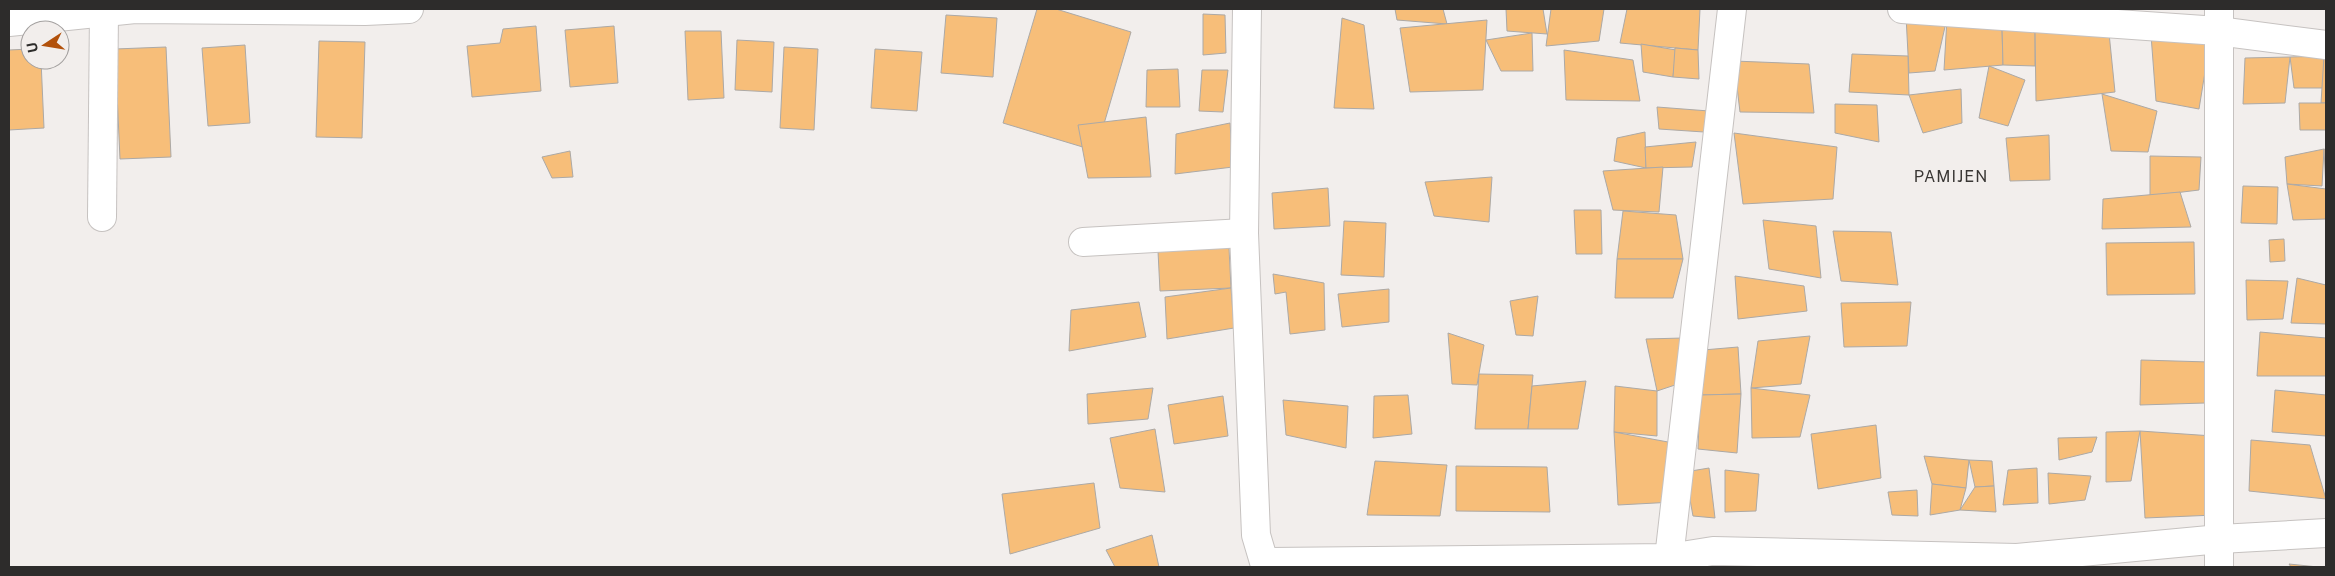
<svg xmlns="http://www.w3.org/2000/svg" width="2335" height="576" font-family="'Public Sans',sans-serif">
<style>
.building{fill:#f7be79;stroke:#aca9a6}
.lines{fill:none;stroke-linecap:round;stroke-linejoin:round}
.minor-casing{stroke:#c6c2c0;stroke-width:30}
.minor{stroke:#fff;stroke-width:28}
.labels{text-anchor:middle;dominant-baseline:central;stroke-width:4;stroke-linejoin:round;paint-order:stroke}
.quarter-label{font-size:16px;letter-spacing:1px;fill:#393634;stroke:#f2eeec}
</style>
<rect width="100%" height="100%" fill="#f2eeec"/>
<g class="building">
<polygon points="1037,9 1056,9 1131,32 1096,151 1003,123"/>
<polygon points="1395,9 1443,9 1447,24 1397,20"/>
<polygon points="1506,9 1543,9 1547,34 1507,31"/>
<polygon points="1551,9 1604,9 1599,41 1546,46"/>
<polygon points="1627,9 1700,9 1698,50 1620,43"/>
<polygon points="1203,14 1225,15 1226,53 1203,55"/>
<polygon points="946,15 997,18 993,77 941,73"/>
<polygon points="1906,16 1947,18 1935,71 1909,73"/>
<polygon points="1342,18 1364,25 1374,109 1334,108"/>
<polygon points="1947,18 2002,27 2003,65 1944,70"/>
<polygon points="1487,20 1483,90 1410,92 1400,28"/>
<polygon points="536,26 541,91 472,97 467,46 500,43 503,29"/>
<polygon points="614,26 618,83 570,87 565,30"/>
<polygon points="2002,27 2035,28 2035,66 2003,65"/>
<polygon points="2035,28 2109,33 2115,92 2036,101"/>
<polygon points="685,31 721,31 724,98 688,100"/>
<polygon points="1532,33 1533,71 1501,71 1486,40"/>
<polygon points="2151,35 2211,35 2199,109 2156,101"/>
<polygon points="737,40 774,42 772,92 735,90"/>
<polygon points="319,41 365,42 362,138 316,137"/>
<polygon points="1641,44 1676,50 1673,77 1643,72"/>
<polygon points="245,45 250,123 208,126 202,48"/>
<polygon points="166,47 171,157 120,159 115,49"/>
<polygon points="784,47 818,49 814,130 780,128"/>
<polygon points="1675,48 1698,50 1699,79 1673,77"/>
<polygon points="30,49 30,60 41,60 44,128 9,130 9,50"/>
<polygon points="875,49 922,52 917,111 871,108"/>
<polygon points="1564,50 1633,60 1640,101 1566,100"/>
<polygon points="1852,54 1908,56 1909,95 1849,92"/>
<polygon points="2324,56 2324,88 2294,88 2290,57"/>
<polygon points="2324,56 2326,56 2326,103 2321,103"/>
<polygon points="2290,57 2285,103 2243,104 2245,58"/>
<polygon points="1734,61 1809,64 1814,113 1740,112"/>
<polygon points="1989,66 2025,80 2008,126 1979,118"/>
<polygon points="1178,69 1180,107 1146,107 1147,70"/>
<polygon points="1202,70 1228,70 1223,112 1199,111"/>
<polygon points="1961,89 1962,123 1923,133 1909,95"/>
<polygon points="2102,94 2157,111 2148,152 2111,151"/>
<polygon points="2299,103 2326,103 2326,130 2300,130"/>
<polygon points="1835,104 1877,105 1879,142 1835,133"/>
<polygon points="1657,107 1709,111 1704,132 1659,129"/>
<polygon points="1146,117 1151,177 1088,178 1078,125"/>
<polygon points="1230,123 1233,167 1175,174 1176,134"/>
<polygon points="1645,132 1646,168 1614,161 1617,138"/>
<polygon points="1734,133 1837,147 1833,199 1743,204"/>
<polygon points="2049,135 2050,180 2010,181 2006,138"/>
<polygon points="1696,142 1692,167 1646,168 1645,147"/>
<polygon points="2324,149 2322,186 2287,184 2285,157"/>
<polygon points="2324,149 2326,150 2326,189"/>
<polygon points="570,151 573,177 552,178 542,157"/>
<polygon points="2150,156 2201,157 2199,190 2150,196"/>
<polygon points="1663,167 1659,212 1613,210 1603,171"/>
<polygon points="1492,177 1489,222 1434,216 1425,182"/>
<polygon points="2287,184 2326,189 2326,219 2293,220"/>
<polygon points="2243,186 2278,187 2277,224 2241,223"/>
<polygon points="1328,188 1330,226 1274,229 1272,193"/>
<polygon points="2180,192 2191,227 2102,229 2103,199"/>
<polygon points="1574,210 1601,210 1602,254 1576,254"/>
<polygon points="1623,211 1676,215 1683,259 1617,259"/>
<polygon points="1763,220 1816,226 1821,278 1769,269"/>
<polygon points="1344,221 1386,223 1384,277 1341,275"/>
<polygon points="1833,231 1891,232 1898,285 1841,281"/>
<polygon points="2284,239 2285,261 2270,262 2269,240"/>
<polygon points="2194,242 2195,294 2107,295 2106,243"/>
<polygon points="1229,248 1231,288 1160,291 1158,251"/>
<polygon points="1617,259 1683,259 1673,298 1615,298"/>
<polygon points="1273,274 1324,283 1325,330 1290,334 1286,292 1275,294"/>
<polygon points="1735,276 1804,286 1807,311 1738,319"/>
<polygon points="2297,278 2326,285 2326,324 2291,323"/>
<polygon points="2246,280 2288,281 2283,319 2247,320"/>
<polygon points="1231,288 1234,328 1167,339 1165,297"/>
<polygon points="1389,289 1389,322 1342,327 1338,294"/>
<polygon points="1538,296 1533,336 1516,335 1510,301"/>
<polygon points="1139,302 1146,337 1069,351 1071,310"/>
<polygon points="1911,302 1907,346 1844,347 1841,303"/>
<polygon points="2260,332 2326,338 2326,376 2257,376"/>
<polygon points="1448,333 1484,345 1477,385 1452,384"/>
<polygon points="1810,336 1801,384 1751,388 1758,341"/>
<polygon points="1683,338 1681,383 1657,391 1646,339"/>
<polygon points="1738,347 1741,394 1700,395 1703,350"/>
<polygon points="2141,360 2209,362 2205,403 2140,405"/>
<polygon points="1479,374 1533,375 1528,429 1475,429"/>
<polygon points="1586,381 1578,429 1528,429 1532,386"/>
<polygon points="1615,386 1657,391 1657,436 1614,432"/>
<polygon points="1153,388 1148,419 1088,424 1087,394"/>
<polygon points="1751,388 1810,395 1800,437 1752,438"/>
<polygon points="2275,390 2326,395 2326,436 2272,432"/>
<polygon points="1741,394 1737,453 1698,449 1700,395"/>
<polygon points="1408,395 1412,434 1373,438 1374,396"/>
<polygon points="1223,396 1228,436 1174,444 1168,405"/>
<polygon points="1283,400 1348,406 1346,448 1286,435"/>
<polygon points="1876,425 1881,478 1818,489 1811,434"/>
<polygon points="1155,429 1165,492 1120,488 1110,438"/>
<polygon points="2140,431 2213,436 2215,515 2145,518"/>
<polygon points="2140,431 2131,481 2106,482 2106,432"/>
<polygon points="1614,432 1668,442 1674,502 1618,505"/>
<polygon points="2097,437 2092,452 2059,460 2058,438"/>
<polygon points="2251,440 2310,445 2326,499 2249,491"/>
<polygon points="1924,456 1969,460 1966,488 1932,484"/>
<polygon points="1969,460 1992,461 1994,486 1975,487"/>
<polygon points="1375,461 1447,465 1440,516 1367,515"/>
<polygon points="1456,466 1547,467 1550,512 1456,511"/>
<polygon points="1709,468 1715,518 1693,516 1685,472"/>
<polygon points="2037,468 2038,503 2003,505 2008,470"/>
<polygon points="1725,470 1759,474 1756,511 1725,512"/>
<polygon points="2048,473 2091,476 2085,500 2049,504"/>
<polygon points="1094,483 1100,528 1010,554 1002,494"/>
<polygon points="1932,484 1966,488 1960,510 1930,515"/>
<polygon points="1994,486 1996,512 1960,510 1975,487"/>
<polygon points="1917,490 1918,516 1892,515 1888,492"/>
<polygon points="1152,535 1159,567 1115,567 1106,550"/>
<polygon points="2289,564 2318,567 2291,567"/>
</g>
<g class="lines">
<defs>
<g id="minor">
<polyline points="1247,9 1244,233 1256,535 1264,562 1669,558 1713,551 2017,558 2220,539 2326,533"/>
<polyline points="1902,9 2218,31 2326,45"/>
<polyline points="2219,9 2219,567"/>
<polyline points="9,22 135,9 365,11 409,9"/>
<polyline points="102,217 104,11"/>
<polyline points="1083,242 1244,233"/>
<polyline points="1668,567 1732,9"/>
</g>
</defs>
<use href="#minor" class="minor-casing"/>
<use href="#minor" class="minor"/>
</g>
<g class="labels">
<g class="quarter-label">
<text x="1951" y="176">PAMIJEN</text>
</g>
</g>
<rect width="2335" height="576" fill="none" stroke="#2d2c2b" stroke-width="20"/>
<g transform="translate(45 45) rotate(258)"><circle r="24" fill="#f2eeec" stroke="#a3a09f"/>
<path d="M0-4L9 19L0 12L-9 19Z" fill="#b2510b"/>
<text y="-8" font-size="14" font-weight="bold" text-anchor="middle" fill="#2d2c2b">U</text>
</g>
</svg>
